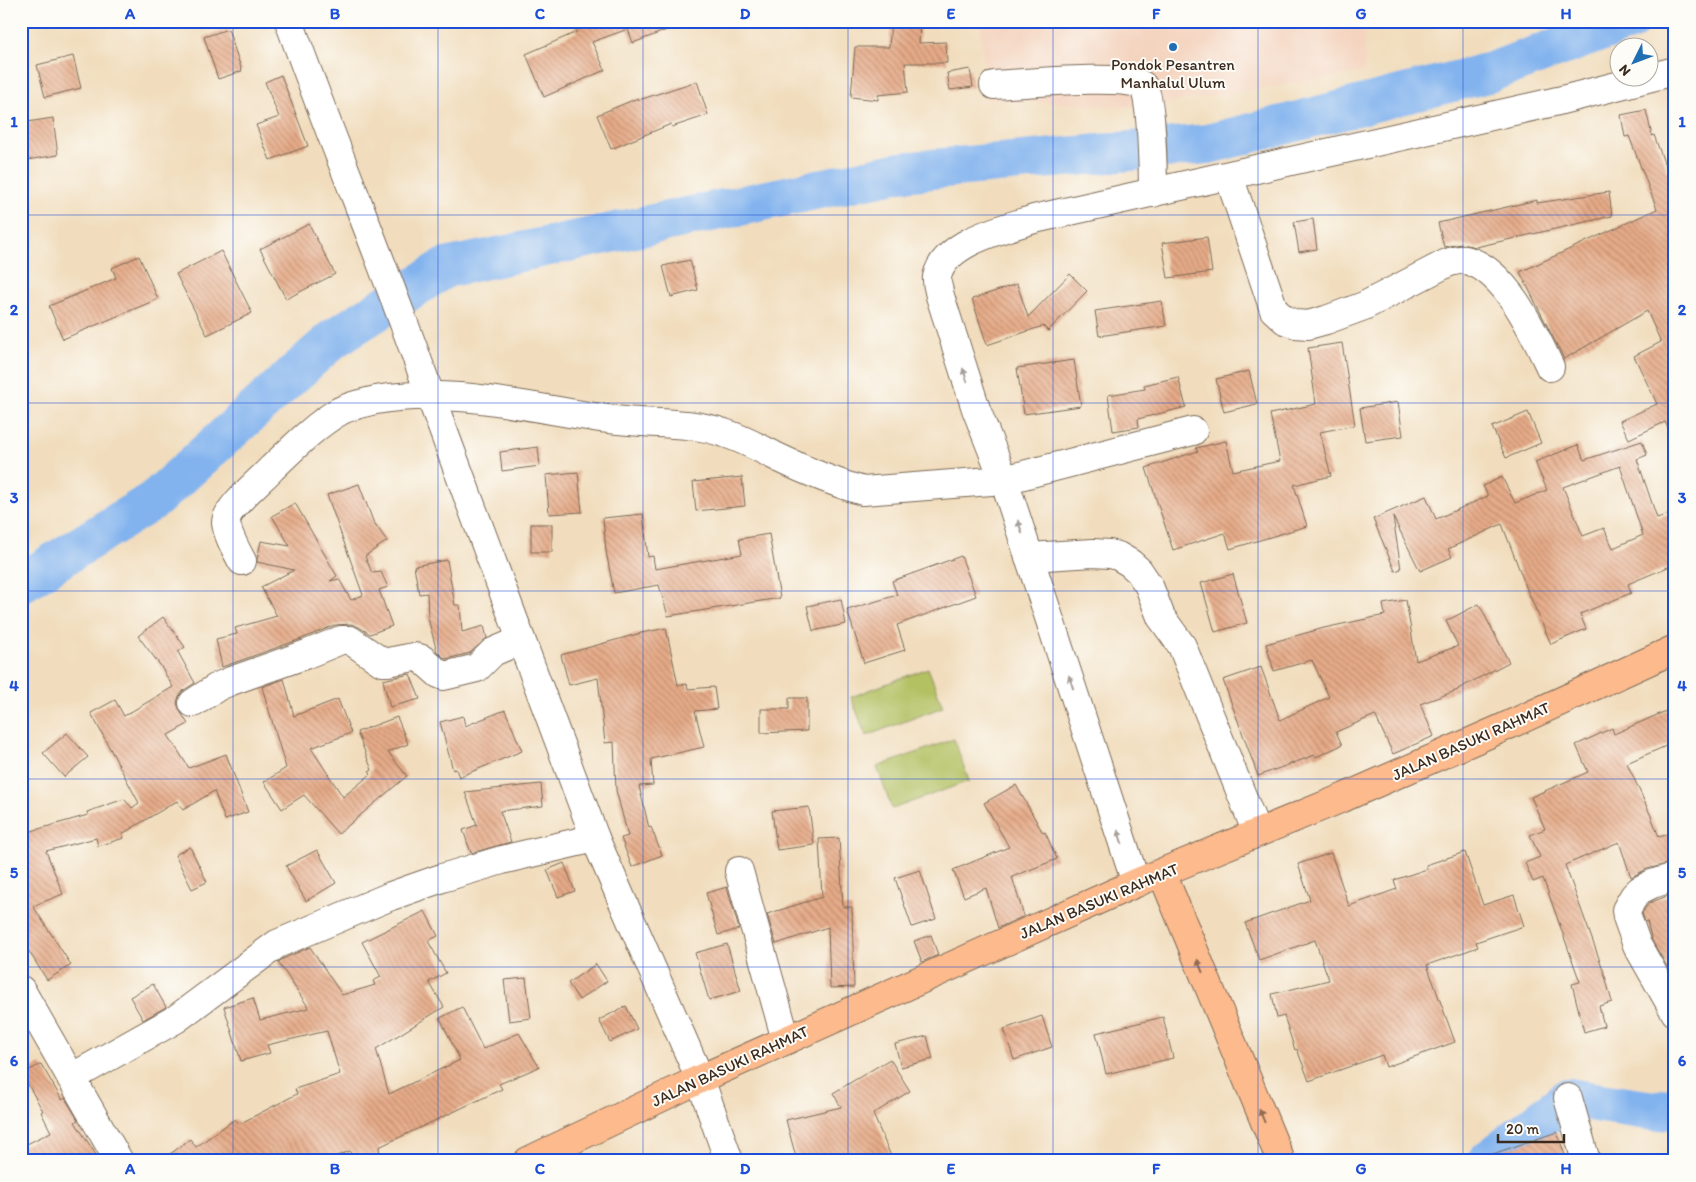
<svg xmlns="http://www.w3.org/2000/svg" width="1696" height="1182" font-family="Itim,sans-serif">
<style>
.built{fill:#f4d4bf}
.pitch{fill:#b3c164;stroke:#777641}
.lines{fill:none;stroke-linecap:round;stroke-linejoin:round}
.river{stroke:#82b3ee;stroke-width:40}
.building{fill:url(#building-back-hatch);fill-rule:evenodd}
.minor-casing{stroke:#7b6956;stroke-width:30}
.major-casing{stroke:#7b6956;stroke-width:30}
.minor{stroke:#fff;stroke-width:28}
.major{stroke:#fcba8d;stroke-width:28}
.oneway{fill:#a79f9a}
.oneway2{fill:#926b50}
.grid{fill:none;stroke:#1d4ed8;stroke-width:1;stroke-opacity:0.55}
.poi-dot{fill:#1f6fb2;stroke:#fdfcf7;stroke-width:2}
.labels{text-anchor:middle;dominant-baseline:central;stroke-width:4;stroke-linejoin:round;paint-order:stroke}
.poi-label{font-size:16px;fill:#3b2a1e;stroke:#fdfcf7}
.street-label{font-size:16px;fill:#3b2a1e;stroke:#fdfcf7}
.neatline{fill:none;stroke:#1d4ed8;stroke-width:2}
.grid-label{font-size:16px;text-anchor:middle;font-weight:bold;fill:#1d4ed8}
</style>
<defs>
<pattern id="building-back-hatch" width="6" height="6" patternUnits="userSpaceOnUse" patternTransform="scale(1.25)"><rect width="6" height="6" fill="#e6ab88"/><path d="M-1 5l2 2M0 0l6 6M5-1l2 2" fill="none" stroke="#bc8b6f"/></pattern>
</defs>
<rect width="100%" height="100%" fill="#fdfcf7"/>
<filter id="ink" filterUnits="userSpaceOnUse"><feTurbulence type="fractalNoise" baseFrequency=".02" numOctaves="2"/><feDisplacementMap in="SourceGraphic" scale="10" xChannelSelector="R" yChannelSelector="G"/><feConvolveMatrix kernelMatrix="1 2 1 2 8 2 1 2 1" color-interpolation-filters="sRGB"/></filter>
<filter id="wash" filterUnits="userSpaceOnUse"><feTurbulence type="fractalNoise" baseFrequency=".0096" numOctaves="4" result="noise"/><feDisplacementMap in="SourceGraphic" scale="20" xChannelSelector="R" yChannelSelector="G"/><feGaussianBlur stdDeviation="1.12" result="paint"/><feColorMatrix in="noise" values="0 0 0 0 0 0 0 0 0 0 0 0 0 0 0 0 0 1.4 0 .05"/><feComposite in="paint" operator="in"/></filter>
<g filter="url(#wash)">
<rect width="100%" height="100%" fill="#f1ddbd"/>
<polygon class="built" points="980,21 1364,21 1365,72 1142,107 987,100"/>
<g class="pitch">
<polygon points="928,668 943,707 866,736 851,697"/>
<polygon points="954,739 969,781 892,809 877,767"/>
</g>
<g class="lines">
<g class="river">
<polyline points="21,583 154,500 333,339 445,268 900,172 1208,144 1491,72 1630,21"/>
<polyline points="1487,1161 1568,1098 1654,1111 1675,1107"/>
</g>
</g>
<g id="blocks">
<g class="building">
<polygon points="573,21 685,21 685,23 633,43 628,29 592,42 605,70 544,97 526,54 577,32"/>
<polygon points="891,21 920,21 919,43 946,42 947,63 905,63 908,92 878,95 878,100 851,97 855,47 889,47"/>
<polygon points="228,29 242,71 218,79 204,37"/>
<polygon points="73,56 81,88 45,97 37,65"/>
<polygon points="970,69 973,87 950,90 947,73"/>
<polygon points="281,75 308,146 270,160 256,125 279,117 265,82"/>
<polygon points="697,81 708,115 672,127 671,124 611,149 597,115 638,98 639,100"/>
<polygon points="1646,110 1652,136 1654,135 1670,179 1675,178 1675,442 1665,422 1629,439 1620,421 1657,404 1634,356 1661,342 1647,311 1564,359 1520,272 1657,209 1629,136 1625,137 1621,115"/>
<polygon points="53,118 58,155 27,160 21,123"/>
<polygon points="1609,192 1612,216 1476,247 1461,244 1444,247 1438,223 1537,200 1537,203"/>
<polygon points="1313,219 1317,249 1299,252 1294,222"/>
<polygon points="309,224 335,274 286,299 260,249"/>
<polygon points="1207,237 1212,272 1168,278 1162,243"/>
<polygon points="221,251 252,313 207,335 176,274"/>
<polygon points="139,256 158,299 63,339 49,306 116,278 112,268"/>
<polygon points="690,260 698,290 671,297 663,266"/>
<polygon points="1070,274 1087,291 1048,331 1043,326 987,345 972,299 1017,284 1028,317"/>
<polygon points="1162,301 1166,326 1099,336 1095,311"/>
<polygon points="1342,343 1355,425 1320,432 1331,476 1294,485 1307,526 1230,549 1225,533 1173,550 1146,468 1198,451 1196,448 1226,441 1233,471 1280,461 1270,414 1316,404 1308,348"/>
<polygon points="1074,360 1081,406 1024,414 1017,368"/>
<polygon points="1249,371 1257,404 1224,412 1216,379"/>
<polygon points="1178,377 1186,407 1138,419 1139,427 1113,431 1108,395 1145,389 1144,385"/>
<polygon points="1398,402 1403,436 1365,441 1360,408"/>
<polygon points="1528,412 1541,443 1506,458 1492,427"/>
<path d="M1642,441L1647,455L1637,459L1657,518L1675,512V564L1628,584L1631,593L1580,614L1586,629L1551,644L1528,592L1502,524L1448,549L1452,557L1420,571L1393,517L1401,569L1395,571L1373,519L1426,496L1436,519L1488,496L1483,486L1502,477L1515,503L1547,490L1535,462L1578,445L1584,460ZM1620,466L1643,535L1613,548L1604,528L1583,536L1563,487Z"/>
<polygon points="538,447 540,466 502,471 500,452"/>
<polygon points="578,472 582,512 549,514 546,475"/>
<polygon points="742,477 745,506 696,511 693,482"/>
<polygon points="359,484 373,521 387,541 365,556 372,573 381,572 388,587 379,590 392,626 370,634 359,627 351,624 335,625 301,639 222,667 216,639 237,634 235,628 277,616 261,587 294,570 257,562 257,560 261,541 290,546 272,516 295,503 337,576 330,581 339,579 351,600 363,595 327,495"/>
<polygon points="643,514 648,557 653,556 655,569 742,554 739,539 769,534 780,598 668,616 659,585 614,593 606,551 603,518"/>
<rect x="531" y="524" width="21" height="28"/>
<polygon points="961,556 976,596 897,625 905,650 864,663 847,610 897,595 892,581"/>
<polygon points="447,560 455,605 460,605 462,632 484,626 487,638 470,653 446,659 437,652 428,618 427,593 419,594 414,566"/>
<polygon points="1233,574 1247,623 1215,632 1201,583"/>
<polygon points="841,599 846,624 813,631 807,606"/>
<polygon points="1406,600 1416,661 1458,646 1446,621 1479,604 1509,662 1458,689 1458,690 1420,704 1434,736 1393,754 1375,715 1336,732 1342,745 1316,757 1315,755 1258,776 1223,680 1261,667 1280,720 1329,697 1312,660 1274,671 1266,644 1324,628 1385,615 1383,604"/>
<polygon points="163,617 185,647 178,652 195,683 184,690 179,696 177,703 180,711 188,724 168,735 189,768 226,754 248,812 225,820 214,791 183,810 177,801 122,834 124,838 98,846 96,838 46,851 63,894 33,906 71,965 47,980 21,939 21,834 88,815 87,812 124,799 132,808 139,803 91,713 115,700 124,716 173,687 160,665 138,636"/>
<polygon points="666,628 678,685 687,684 688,689 714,687 717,709 695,711 704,747 651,759 653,785 639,786 649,828 651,827 662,855 632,867 621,838 628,836 616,790 614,742 605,743 598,678 569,685 561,655 641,633"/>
<polygon points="410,674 420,699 390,707 383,680"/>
<polygon points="284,679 294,716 338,699 351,733 311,748 343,797 371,774 369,772 372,770 357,732 397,717 408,744 388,752 407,776 338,834 304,795 282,809 264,782 286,768 262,687"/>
<polygon points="789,698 807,698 807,731 761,733 761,709 789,709"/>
<polygon points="1675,707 1675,742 1627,763 1651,816 1659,837 1675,832 1675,862 1647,869 1631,877 1619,842 1565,865 1604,972 1612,1002 1599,1006 1604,1026 1584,1032 1572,984 1580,982 1543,878 1533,882 1525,863 1540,857 1530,835 1545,829 1531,797 1588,772 1576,745 1612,728 1614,734"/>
<polygon points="505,710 522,751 459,777 456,769 453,770 440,722 463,716 465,726"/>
<polygon points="67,733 88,757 64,777 43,753"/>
<polygon points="541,784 543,806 500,811 511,842 471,853 463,830 477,825 465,792"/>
<polygon points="1016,785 1043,833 1045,832 1057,859 1012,877 1024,916 998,928 986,888 964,897 953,870 1009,847 984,803"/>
<polygon points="809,807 814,845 777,850 772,811"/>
<polygon points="839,838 843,907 852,907 854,987 830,988 828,927 776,944 767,914 822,897 819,839"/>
<polygon points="190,847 207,882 192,889 175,855"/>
<polygon points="317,850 336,883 306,901 286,866"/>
<polygon points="1465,852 1483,905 1514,895 1524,926 1476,942 1478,947 1427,965 1455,1042 1386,1067 1382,1055 1309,1081 1297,1049 1295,1050 1284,1016 1277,1018 1272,994 1329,980 1315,940 1259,960 1245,923 1310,900 1298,864 1331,853 1349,906 1397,889 1394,880 1427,869 1426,865"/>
<polygon points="564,863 575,891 558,897 547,870"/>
<polygon points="920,870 936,919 912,927 895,878"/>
<polygon points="727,887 739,929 718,935 706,893"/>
<polygon points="1675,893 1675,980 1652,941 1647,921 1645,922 1642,913 1649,903"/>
<polygon points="425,911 438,936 428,941 446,973 429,982 444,1007 376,1049 389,1094 460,1060 440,1018 462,1007 483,1049 519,1033 539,1067 499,1084 502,1089 379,1147 380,1155 352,1160 350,1151 324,1161 161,1161 190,1139 196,1147 235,1119 239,1124 297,1094 295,1089 340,1074 327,1031 267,1045 270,1053 241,1061 224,1007 253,998 260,1020 309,1008 278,962 285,958 310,947 342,995 375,985 373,981 381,977 362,942"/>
<polygon points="931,935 938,955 922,962 914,941"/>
<polygon points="727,944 741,991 709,1000 695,953"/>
<polygon points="596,964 607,981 579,1000 568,983"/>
<polygon points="526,978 531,1018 509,1021 504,980"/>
<polygon points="153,984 166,1007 143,1020 130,997"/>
<polygon points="626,1006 637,1029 610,1042 599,1020"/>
<polygon points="1042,1016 1052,1047 1014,1060 1004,1029"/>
<polygon points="1163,1017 1173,1058 1106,1074 1096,1033"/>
<polygon points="927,1036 933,1059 901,1067 895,1044"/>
<polygon points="890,1059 910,1091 873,1114 893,1161 827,1161 826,1154 797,1161 786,1120 841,1107 833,1093"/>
<polygon points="41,1064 62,1100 65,1098 78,1120 75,1122 100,1161 21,1161 21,1147 51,1132 41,1112 43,1111 22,1074"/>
<polygon points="1557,1132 1567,1161 1482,1161 1481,1158"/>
</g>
</g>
</g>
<g filter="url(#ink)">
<use href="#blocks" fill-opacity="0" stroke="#7b6956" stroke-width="1"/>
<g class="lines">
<defs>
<g id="minor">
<path d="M289,21C334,147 386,269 430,395L595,838L700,1079L729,1161"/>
<path d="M994,85C1016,84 1132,73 1143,86C1152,96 1153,175 1153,193"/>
<path d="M1229,176L1274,310L1285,320L1296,324L1308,325L1326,320L1364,306L1447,263C1453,261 1459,259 1466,260C1506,270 1534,333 1550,367"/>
<polyline points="1029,557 1093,553 1110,554 1118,556 1130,563 1139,571 1149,586 1161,617 1182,646 1257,833"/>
<path d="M242,561C236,550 228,536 226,523C225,509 261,480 271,469C293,448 314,426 340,411C351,405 364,403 376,400C451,386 534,409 608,419C647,425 687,420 724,433C744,439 761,449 779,458C806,471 835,483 863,491L1004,480L1193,431"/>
<polyline points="193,703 219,686 231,681 307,654 341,640 350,640 382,662 388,662 414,657 419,658 422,659 439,674 444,676 477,668 493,652 521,640"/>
<polyline points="739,871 786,1040"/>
<polyline points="1675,877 1652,884 1640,890 1634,896 1626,910 1627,917 1637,945 1675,1012"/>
<path d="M1136,883L1004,480L976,409L940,296C939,290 936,283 937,277C944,242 1006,228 1034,219L1558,101L1675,71"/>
<polyline points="21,990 119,1161"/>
<polyline points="71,1078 176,1019 277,944 391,896 442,878 502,860 595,838"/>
<polyline points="1568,1098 1586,1161"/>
</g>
<g id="major">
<polyline points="1162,873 1281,1161"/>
<polyline points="528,1161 700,1079 1136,883 1345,797 1500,729 1675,649"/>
</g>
</defs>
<use href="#minor" class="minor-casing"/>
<use href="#major" class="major-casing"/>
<use href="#minor" class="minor"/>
<use href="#major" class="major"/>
</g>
<defs><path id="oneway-solid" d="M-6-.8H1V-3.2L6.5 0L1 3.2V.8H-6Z" transform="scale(1.25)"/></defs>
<g class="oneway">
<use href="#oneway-solid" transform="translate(965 375) rotate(-108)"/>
<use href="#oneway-solid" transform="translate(1020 527) rotate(-108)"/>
<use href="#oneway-solid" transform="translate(1071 682) rotate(-108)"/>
<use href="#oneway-solid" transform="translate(1120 837) rotate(-108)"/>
</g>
<g class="oneway2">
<use href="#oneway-solid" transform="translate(1200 966) rotate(-112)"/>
<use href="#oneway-solid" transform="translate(1262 1116) rotate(-112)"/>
</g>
</g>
<path class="grid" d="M233,21V1161M438,21V1161M643,21V1161M848,21V1161M1053,21V1161M1258,21V1161M1463,21V1161M21,215H1675M21,403H1675M21,591H1675M21,779H1675M21,967H1675"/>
<circle class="poi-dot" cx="1173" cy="47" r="5"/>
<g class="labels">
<g class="poi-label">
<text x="1173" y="64">Pondok Pesantren<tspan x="1173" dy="18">Manhalul Ulum</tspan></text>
</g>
<g class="street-label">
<text transform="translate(1471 741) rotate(-24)">JALAN BASUKI RAHMAT</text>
<text transform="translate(1099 901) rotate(-23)">JALAN BASUKI RAHMAT</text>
<text transform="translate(730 1066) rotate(-25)">JALAN BASUKI RAHMAT</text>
</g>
</g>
<rect width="1696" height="1182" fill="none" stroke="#fdfcf7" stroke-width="55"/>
<g transform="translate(1634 62) rotate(228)"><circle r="24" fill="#fdfcf7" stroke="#afa8a0"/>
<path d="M0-4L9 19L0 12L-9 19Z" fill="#1f6fb2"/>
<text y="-8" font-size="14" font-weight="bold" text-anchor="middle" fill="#3b2a1e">N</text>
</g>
<path d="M1498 1134v8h66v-8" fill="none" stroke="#3b2a1e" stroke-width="2.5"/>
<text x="1506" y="1134" font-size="15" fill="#3b2a1e" stroke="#fdfcf7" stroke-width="4" paint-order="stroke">20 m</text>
<rect x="28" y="28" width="1640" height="1126" class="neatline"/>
<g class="grid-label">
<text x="130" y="19">A</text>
<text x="335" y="19">B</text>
<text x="540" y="19">C</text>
<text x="745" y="19">D</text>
<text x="951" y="19">E</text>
<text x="1156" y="19">F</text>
<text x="1361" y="19">G</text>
<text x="1566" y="19">H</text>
<text x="14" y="127">1</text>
<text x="1682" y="127">1</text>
<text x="14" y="315">2</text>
<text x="1682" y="315">2</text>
<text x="14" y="503">3</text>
<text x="1682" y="503">3</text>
<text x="14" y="691">4</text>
<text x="1682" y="691">4</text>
<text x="14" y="878">5</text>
<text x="1682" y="878">5</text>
<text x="14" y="1066">6</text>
<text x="1682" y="1066">6</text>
<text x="130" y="1174">A</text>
<text x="335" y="1174">B</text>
<text x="540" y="1174">C</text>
<text x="745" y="1174">D</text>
<text x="951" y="1174">E</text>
<text x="1156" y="1174">F</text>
<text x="1361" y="1174">G</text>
<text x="1566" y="1174">H</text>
</g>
</svg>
